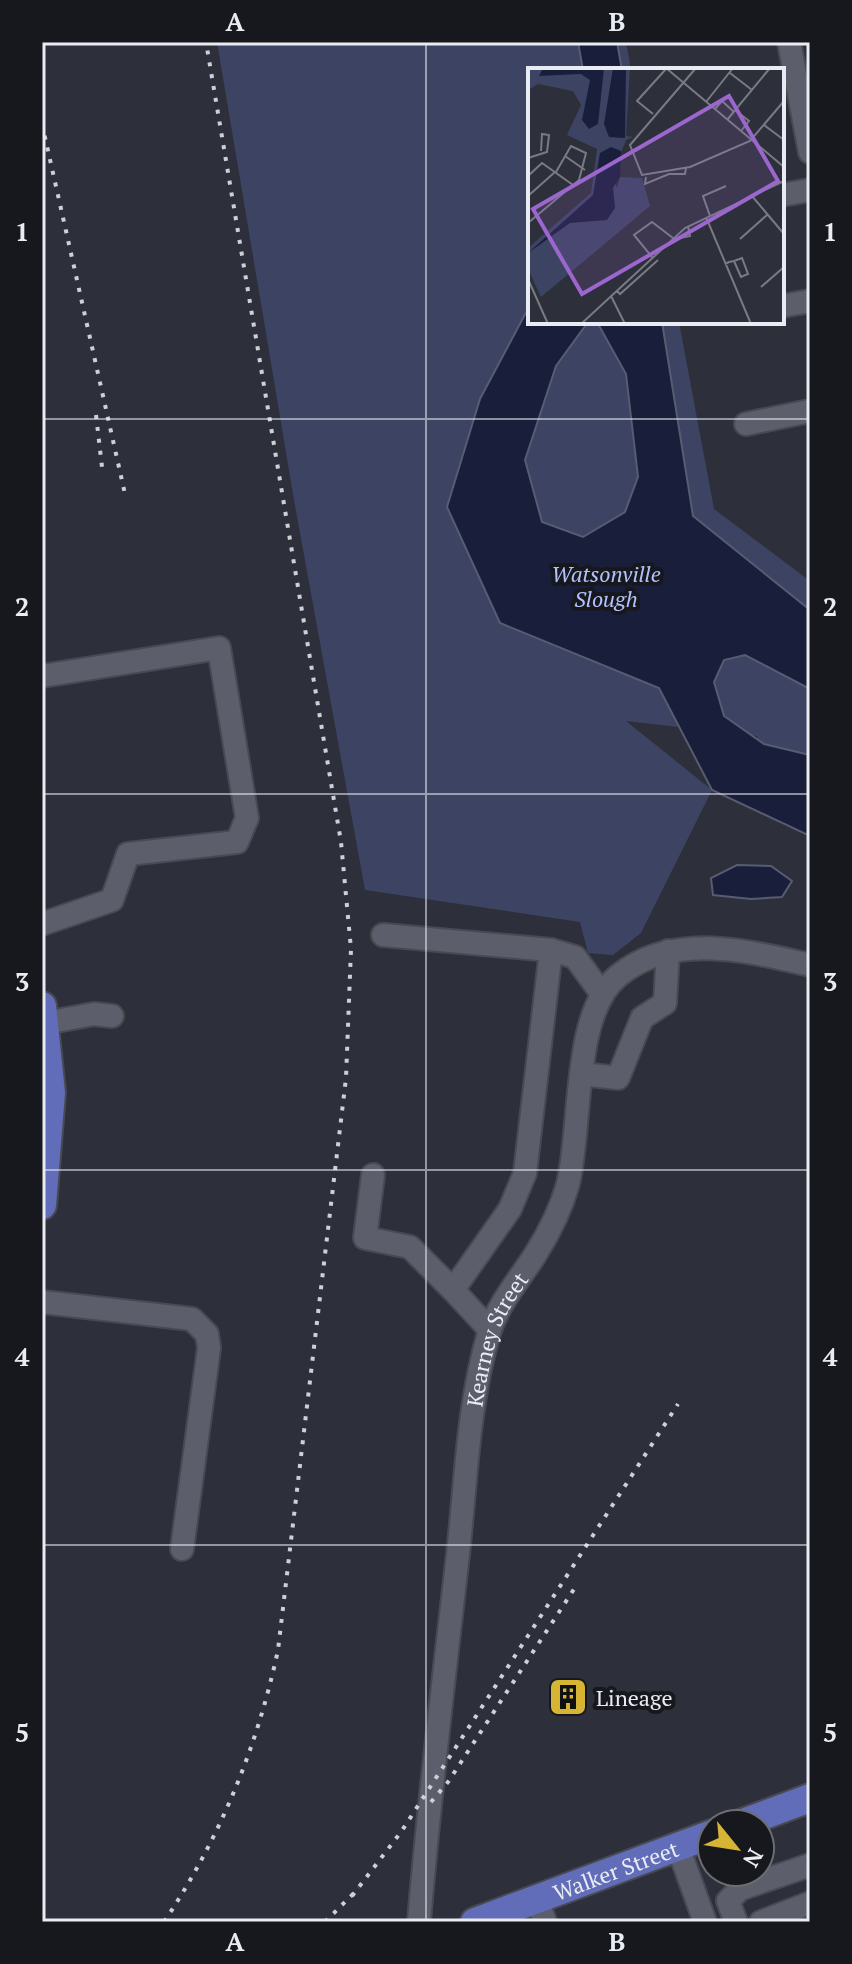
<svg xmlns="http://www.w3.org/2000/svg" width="852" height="1964" font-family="'PT Serif',serif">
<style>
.green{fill:#3d4463}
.water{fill:#191e3b;stroke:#585c72;stroke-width:2}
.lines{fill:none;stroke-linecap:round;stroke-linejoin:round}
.minor-casing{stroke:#484a53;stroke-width:26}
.major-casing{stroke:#484a53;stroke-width:32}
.minor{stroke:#5c5f6b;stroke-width:22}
.major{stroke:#616db8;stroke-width:28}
.rail{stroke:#ced0d8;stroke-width:4;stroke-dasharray:4 8;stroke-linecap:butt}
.grid{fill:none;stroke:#eaecf3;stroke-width:2;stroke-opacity:0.55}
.labels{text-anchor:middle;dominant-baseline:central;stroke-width:8;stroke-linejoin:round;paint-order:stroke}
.park-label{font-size:22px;font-style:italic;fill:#b3c2fc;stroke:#16181d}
.street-label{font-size:22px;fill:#eaecf3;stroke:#16181d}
.poi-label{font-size:22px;fill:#eaecf3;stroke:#16181d;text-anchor:start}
.inset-road{fill:none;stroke:#797b84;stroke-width:2}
.view{fill:#9c66cf;fill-opacity:0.15;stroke:#9c66cf;stroke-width:4}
.inset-edge{fill:none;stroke:#eaecf3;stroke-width:4}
.neatline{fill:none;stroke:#eaecf3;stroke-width:3}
.grid-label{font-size:26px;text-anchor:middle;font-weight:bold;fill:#eaecf3}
</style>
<rect width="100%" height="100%" fill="#2d2f3a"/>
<polygon class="green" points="217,42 626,42 631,70 530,70 530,322 679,322 714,509 810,581 810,816 768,786 757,736 626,721 712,790 641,933 613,955 588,953 580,922 365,890 294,500"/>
<g class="water">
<polygon points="578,42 617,42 622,70 583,70"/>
<polygon points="530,305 530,322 588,322 556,366 525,460 542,522 583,537 625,512 638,477 626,374 597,322 662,322 693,516 810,610 810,689 745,655 724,660 714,682 724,716 764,744 810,755 810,836 712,790 659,688 500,623 447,507 480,399"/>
<polygon points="737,865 771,866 792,881 782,897 751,899 713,895 711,878"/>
</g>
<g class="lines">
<defs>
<g id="minor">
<polyline points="789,42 810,152"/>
<polyline points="782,195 810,190"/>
<polyline points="782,306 810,301"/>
<polyline points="746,424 810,411"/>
<polyline points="42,676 219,648 247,818 237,842 128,854 112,900 42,924"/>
<polyline points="383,935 551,950"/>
<polyline points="45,1023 94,1014 112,1016"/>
<polyline points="582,1074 618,1078 642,1018 665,1003 668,951"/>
<polyline points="373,1175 365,1238 410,1247 453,1290"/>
<polyline points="42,1302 192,1319 207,1334 209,1348 182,1549"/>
<polyline points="490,1330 453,1290 510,1209 525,1173 551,950 575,957 602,994"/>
<polyline points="678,1847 705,1922"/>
<polyline points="537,1899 545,1922"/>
<path id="s1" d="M419,1922C429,1799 444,1677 458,1554C466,1481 468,1404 489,1333C498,1304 519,1280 535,1255C549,1233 561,1209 568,1184C582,1127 572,1013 618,976C672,931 748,951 810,965"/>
<polyline points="736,1922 728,1901 740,1889 810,1865"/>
<polyline points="761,1922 810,1903"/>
</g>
<g id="major">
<polyline points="42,1006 51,1093 42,1205"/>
<polyline points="740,1824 810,1798"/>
<path id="s2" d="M475,1922L712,1834"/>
</g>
</defs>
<use href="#minor" class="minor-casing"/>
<use href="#major" class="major-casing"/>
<use href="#minor" class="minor"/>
<use href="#major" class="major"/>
<g class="rail">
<polyline points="42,124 125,494"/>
<polyline points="96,415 102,467"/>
<polyline points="431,1802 448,1782 578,1583"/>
<polyline points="352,1896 401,1832 678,1404"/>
<path d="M164,1922C220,1838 257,1748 278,1650L346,1078L351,949L341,842L206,42"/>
<polyline points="325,1922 359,1888"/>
</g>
</g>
<path class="grid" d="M426,42V1922M42,419H810M42,794H810M42,1170H810M42,1545H810"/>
<defs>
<symbol id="building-square" viewBox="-11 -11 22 22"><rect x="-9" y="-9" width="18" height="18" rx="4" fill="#d6b534" stroke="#16181d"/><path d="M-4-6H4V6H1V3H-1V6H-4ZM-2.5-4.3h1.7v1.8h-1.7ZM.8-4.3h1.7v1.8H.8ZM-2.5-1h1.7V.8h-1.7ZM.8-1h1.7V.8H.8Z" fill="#111"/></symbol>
</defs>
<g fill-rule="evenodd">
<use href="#building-square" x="546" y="1675" width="44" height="44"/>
</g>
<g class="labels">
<g class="park-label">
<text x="606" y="573">Watsonville<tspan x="606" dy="25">Slough</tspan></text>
</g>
<g class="street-label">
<text stroke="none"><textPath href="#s1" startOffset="590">Kearney Street</textPath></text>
<text stroke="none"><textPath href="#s2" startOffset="150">Walker Street</textPath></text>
</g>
<g class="poi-label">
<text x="596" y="1697">Lineage</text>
</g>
</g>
<g transform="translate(528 68)">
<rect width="256" height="256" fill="#2d2f3a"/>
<path d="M0,0H102L98,68L105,69L98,72L84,108L89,120L92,109L114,110L122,138L13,229L0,201V180L63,125L69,81L39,67L53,37L45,23L10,16L0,22Z" fill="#3d4463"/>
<path d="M15,0H76L70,56L61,61L54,52L62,12L53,6L11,8ZM85,0H98L97,70L81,69L76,56ZM83,79L93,83L92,109L85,120L87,140L79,152L42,155L0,185L65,127L72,85Z" fill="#191e3b"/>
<path class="inset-road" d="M138,0L256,99M168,0L102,77L114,107L162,99L222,73L256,33M202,5L224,22M178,34L205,0M187,41L194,33L206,44M207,42L221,53L213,63M125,46L109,33L138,1M199,52L242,0M236,57L256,72M37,88L57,102M0,90L19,84L21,67L14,66L13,83M0,108L14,95L45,117M118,109L117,116L141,106H157L158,100M0,128L27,104M224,128L256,166M182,148L175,128L198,118M178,149L223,256M0,155L51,112L58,85L43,78L28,104M147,171L162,168L160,158M212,171L239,147M124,189L106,167L124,154L145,170M197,196L201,194L206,193L214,190L220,206L213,209L206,193M0,211L20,256M233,219L256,199M89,223L92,226L130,192M83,228L97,256M53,256L157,160L256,113"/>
<path class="view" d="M201,28L250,113L54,226L5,141Z"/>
<rect width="256" height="256" class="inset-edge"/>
</g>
<rect width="852" height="1964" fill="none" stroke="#16181d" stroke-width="88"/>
<g transform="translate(736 1848) rotate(120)"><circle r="38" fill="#16181d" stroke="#6b6d73" stroke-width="2"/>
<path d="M0-6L14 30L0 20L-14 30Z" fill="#d6b534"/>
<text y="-12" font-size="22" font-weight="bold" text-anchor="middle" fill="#eaecf3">N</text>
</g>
<rect x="44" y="44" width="764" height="1876" class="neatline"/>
<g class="grid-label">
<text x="235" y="31">A</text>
<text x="617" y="31">B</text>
<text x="22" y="241">1</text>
<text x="830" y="241">1</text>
<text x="22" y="616">2</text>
<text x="830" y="616">2</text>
<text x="22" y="991">3</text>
<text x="830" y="991">3</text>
<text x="22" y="1366">4</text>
<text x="830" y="1366">4</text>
<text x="22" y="1742">5</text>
<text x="830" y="1742">5</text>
<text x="235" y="1951">A</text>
<text x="617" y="1951">B</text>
</g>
</svg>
